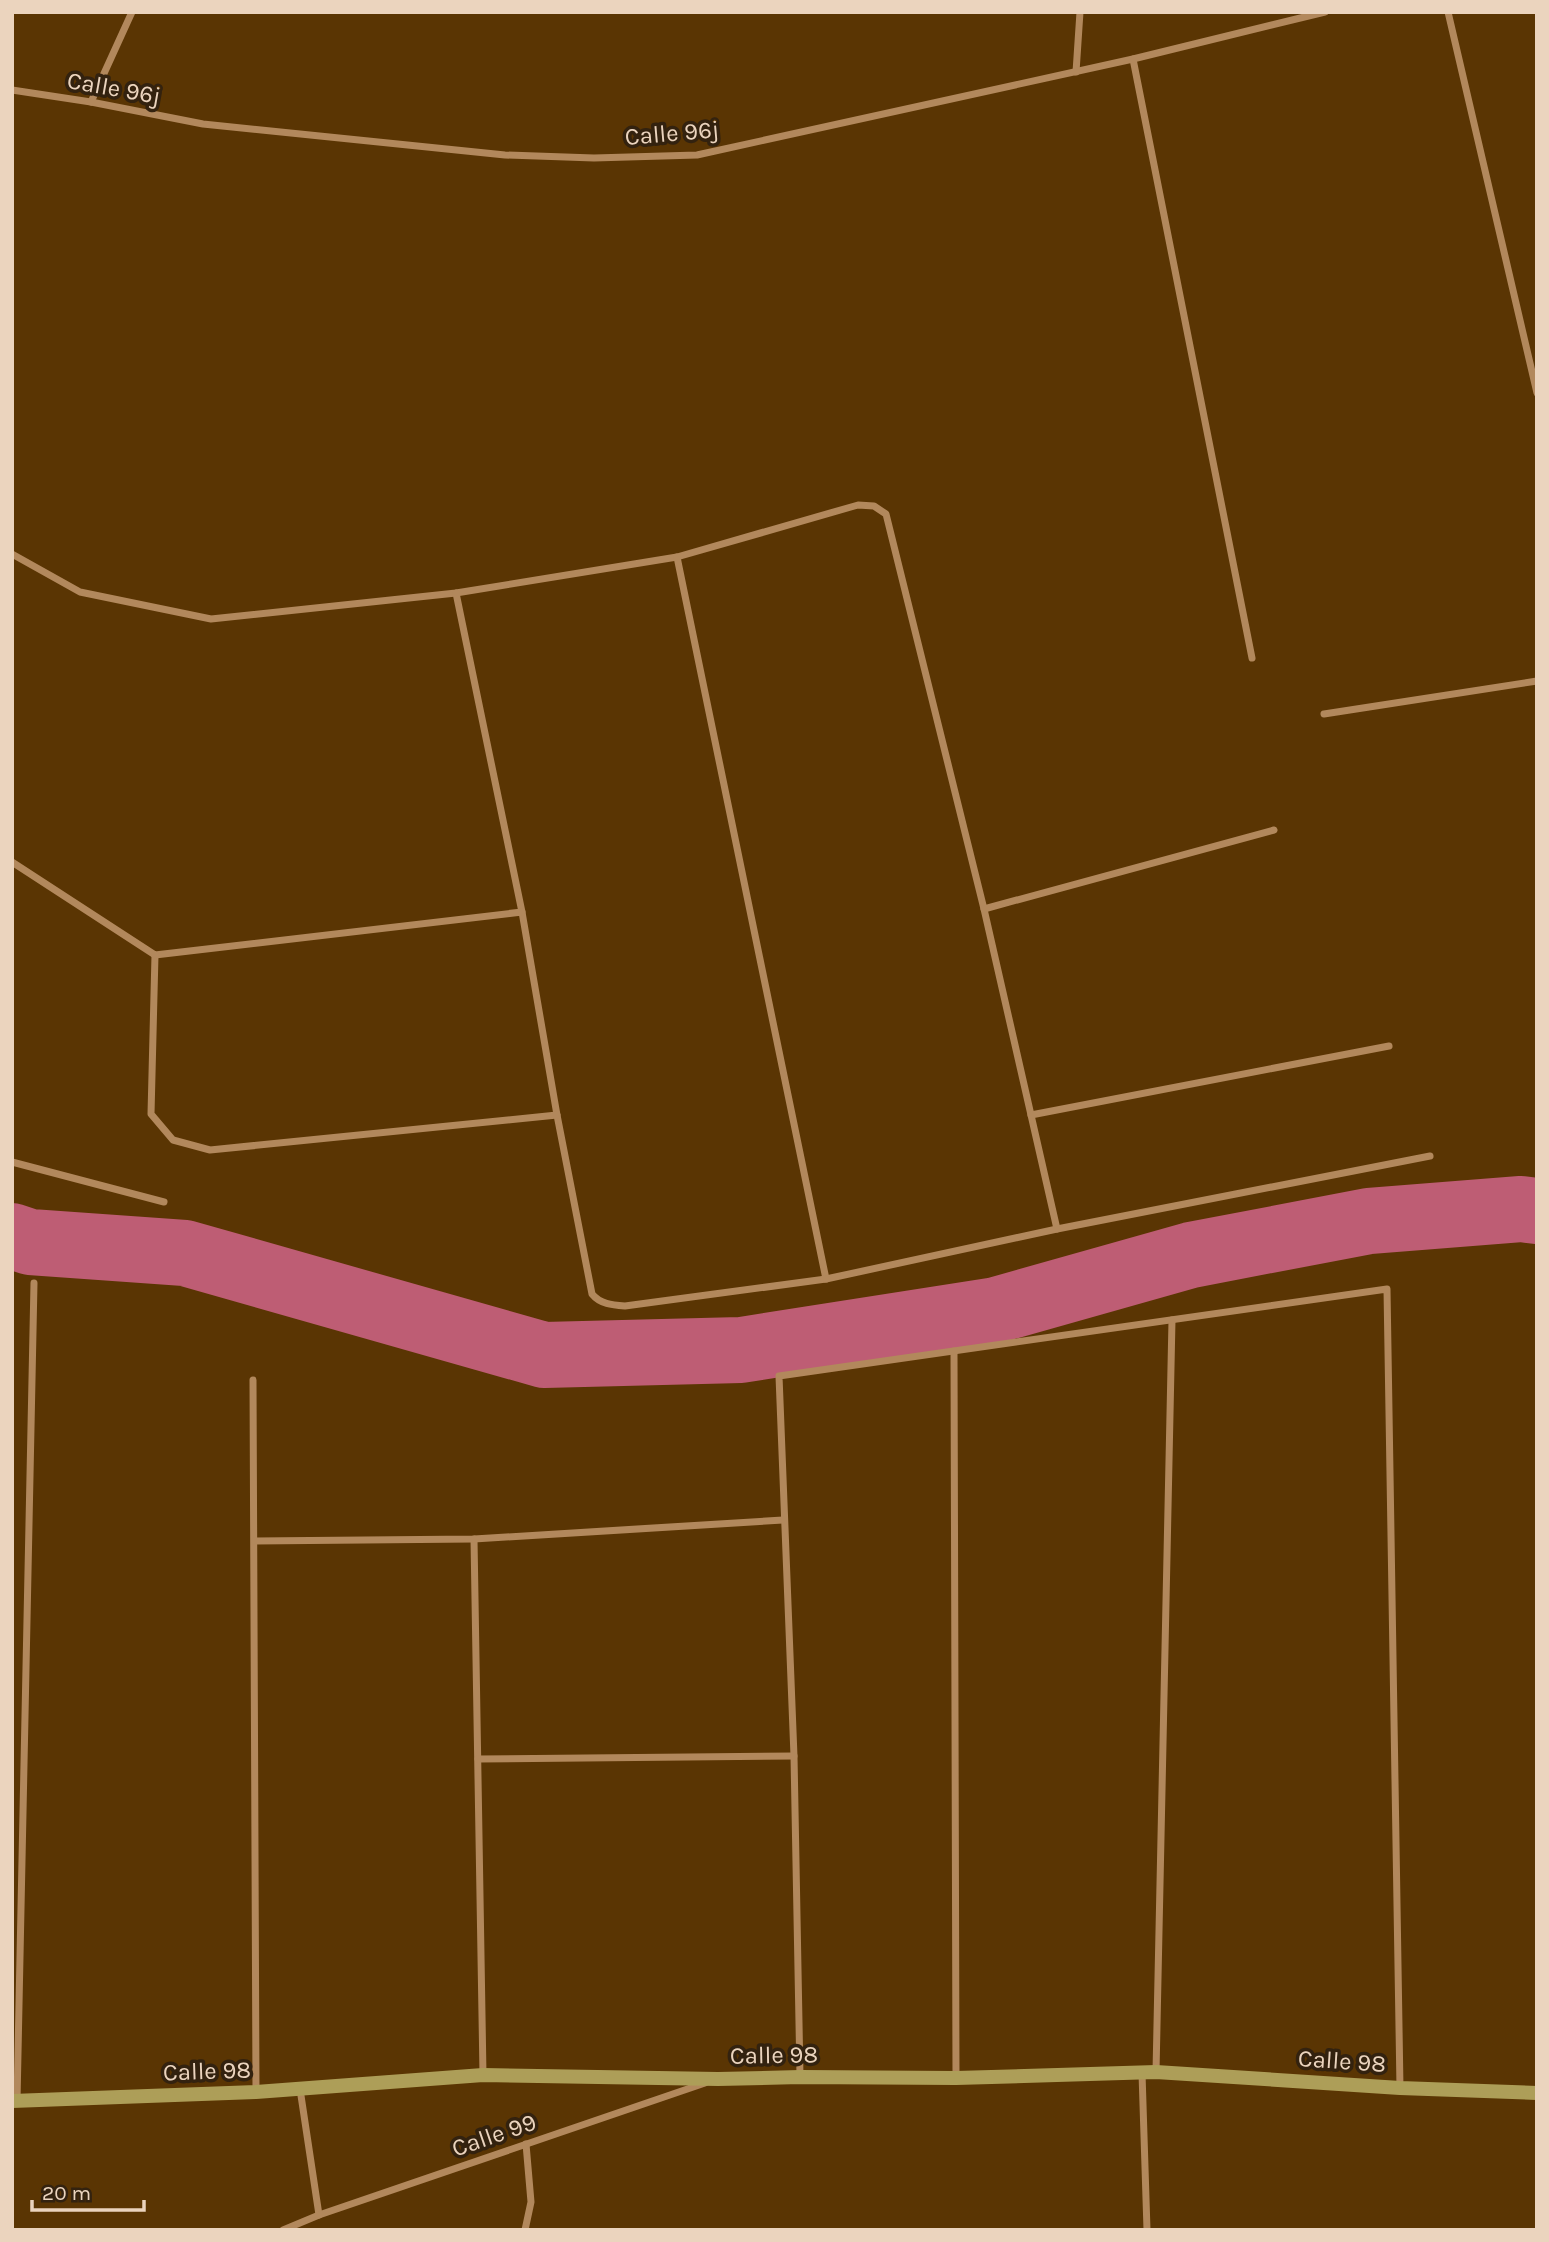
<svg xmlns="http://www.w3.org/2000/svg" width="1549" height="2242" font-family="Karla,sans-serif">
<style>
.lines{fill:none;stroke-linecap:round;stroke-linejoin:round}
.river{stroke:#be5d74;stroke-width:66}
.street{stroke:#b2885c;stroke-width:7}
.secondary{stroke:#ad9e58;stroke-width:14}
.labels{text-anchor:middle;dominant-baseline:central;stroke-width:7;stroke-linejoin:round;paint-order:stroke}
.street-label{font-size:24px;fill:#ebd4be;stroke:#33220f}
</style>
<rect width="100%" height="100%" fill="#5a3503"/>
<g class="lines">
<polyline class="river" points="12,1236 30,1242 185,1253 544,1355 741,1350 996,1310 1191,1255 1369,1221 1521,1209 1537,1211"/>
<g class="street">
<polyline points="1448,12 1537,393"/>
<polyline points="1133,59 1252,658"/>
<polyline points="1076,72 1080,12"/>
<polyline points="12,90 91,102 203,124 505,155 594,158 697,155 1133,59 1325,12"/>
<polyline points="91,102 132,12"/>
<polyline points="12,554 80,592 211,619 456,593 677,557 858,505 874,506 886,514 984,909 1057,1229"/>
<polyline points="677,557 826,1279"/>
<path d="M456,593L522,912L557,1115L592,1294C600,1304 612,1305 625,1306L826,1279L1057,1229L1430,1156"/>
<polyline points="1324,714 1537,681"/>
<polyline points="12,862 155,955 522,912"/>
<polyline points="984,909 1274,830"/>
<polyline points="155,955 151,1114 173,1140 210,1150 557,1115"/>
<polyline points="1031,1115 1389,1046"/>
<polyline points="12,1162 164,1202"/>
<polyline points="954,1351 956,2078"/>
<polyline points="253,1380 256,2091"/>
<polyline points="474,1539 483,2075"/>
<polyline points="255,1541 474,1539 783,1520"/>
<polyline points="478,1759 794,1756"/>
<polyline points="1156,2072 1172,1320"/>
<polyline points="1142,2073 1147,2230"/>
<polyline points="800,2076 794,1756 779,1376 1387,1289 1400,2088"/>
<polyline points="300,2089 319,2215"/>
<polyline points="17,2101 34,1283"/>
<polyline points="283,2230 319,2215 705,2083"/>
<polyline points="525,2230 531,2202 526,2144"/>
</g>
<polyline class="secondary" points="12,2101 256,2092 483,2075 718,2079 800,2077 956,2078 1156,2072 1400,2088 1537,2093"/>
</g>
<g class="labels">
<g class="street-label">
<text transform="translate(114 88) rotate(10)">Calle 96j</text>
<text transform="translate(672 133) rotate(-5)">Calle 96j</text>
<text transform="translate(774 2055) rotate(-1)">Calle 98</text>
<text transform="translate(1342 2061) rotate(4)">Calle 98</text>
<text transform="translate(207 2071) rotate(-2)">Calle 98</text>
<text transform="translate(494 2135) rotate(-19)">Calle 99</text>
</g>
</g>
<rect width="1549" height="2242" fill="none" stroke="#ebd4be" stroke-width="28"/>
<path d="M32 2200v10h112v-10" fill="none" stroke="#ebd4be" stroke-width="3.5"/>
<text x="42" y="2200" font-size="21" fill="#ebd4be" stroke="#33220f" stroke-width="5" paint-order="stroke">20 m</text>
</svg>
